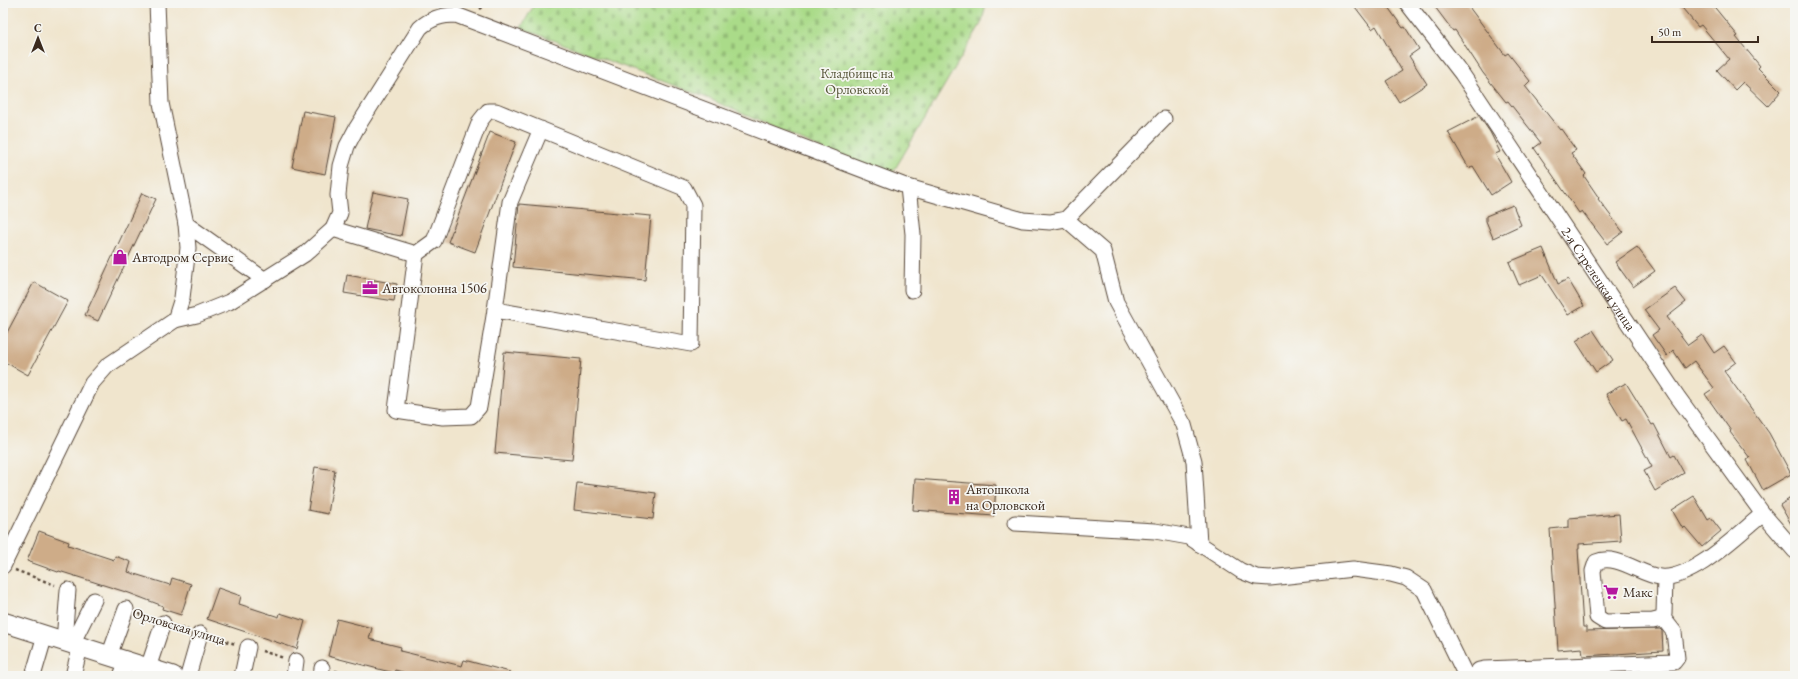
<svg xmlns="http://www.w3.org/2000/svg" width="1798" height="679" font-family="'EB Garamond',serif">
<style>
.cemetery{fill:url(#cemetery-stones);stroke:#728254}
.building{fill:#ceac88}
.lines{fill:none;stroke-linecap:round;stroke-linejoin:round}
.minor-casing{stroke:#564638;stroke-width:17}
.major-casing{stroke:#564638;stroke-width:21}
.path{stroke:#564638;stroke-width:2.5;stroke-dasharray:3 3;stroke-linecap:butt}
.minor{stroke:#fff;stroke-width:15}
.major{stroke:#fff;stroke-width:19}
.labels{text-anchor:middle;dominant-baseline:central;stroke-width:3.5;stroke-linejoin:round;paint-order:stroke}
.park-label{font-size:14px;fill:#575639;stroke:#f6f6f2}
.poi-label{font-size:14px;fill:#3b2a1e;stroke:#f6f6f2;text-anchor:start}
.street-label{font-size:14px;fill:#3b2a1e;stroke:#f6f6f2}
</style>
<defs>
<pattern id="cemetery-stones" width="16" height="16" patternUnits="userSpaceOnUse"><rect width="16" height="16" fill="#aadb89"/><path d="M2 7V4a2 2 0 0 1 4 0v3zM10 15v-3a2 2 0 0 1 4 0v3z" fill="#93bc76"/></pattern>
</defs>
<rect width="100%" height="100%" fill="#f6f6f2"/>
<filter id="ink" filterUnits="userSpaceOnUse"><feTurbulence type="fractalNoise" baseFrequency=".025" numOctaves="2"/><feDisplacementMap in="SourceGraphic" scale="8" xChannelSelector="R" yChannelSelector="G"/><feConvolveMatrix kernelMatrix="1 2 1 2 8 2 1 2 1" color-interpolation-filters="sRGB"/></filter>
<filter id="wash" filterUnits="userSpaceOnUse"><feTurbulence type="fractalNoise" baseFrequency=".012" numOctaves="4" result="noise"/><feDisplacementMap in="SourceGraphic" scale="16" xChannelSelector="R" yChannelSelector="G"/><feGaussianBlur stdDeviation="0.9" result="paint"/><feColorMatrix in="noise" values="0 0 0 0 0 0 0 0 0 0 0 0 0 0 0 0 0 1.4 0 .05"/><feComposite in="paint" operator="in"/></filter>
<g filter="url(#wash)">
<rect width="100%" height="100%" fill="#f0e5cd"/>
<polygon class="cemetery" points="535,3 986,3 982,22 889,179 705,97 521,28"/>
<g id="blocks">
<g class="building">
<polygon points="1352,3 1385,3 1403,28 1405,27 1419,49 1409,56 1427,84 1399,102 1386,81 1402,71 1376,26 1372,29"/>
<polygon points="1432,3 1466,3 1505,55 1508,53 1530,81 1525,86 1560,130 1561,129 1576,150 1571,153 1586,174 1584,176 1599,198 1598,199 1623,232 1607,244 1582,211 1579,213 1534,148 1541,143 1508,101 1506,102 1483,73 1455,30 1453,31"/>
<polygon points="1678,3 1711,3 1738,36 1736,37 1760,66 1758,68 1781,91 1768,106 1743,82 1735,90 1717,70 1729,59 1701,25 1698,27"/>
<polygon points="303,111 336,117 325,174 292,167"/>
<polygon points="1479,116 1490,132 1500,152 1495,154 1511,182 1491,195 1473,166 1469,168 1448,132"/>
<polygon points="490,132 516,142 475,252 448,242"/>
<polygon points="373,192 408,199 401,236 365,229"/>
<polygon points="142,193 156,199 98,321 85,315"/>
<polygon points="519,204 651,216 645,280 513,267"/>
<polygon points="1513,205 1521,225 1493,238 1486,221 1486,216"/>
<polygon points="1637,247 1655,271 1633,287 1615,262"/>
<polygon points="1543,248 1558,284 1568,279 1584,306 1568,315 1542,275 1519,285 1509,262"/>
<polygon points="347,275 397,284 394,301 344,293"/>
<polygon points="34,282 68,301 28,375 3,361 3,340"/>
<polygon points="1675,288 1686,302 1667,317 1688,345 1702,335 1714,353 1724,346 1736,362 1724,371 1769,433 1791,474 1763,490 1747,460 1750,458 1730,432 1731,431 1705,394 1714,388 1694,361 1685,368 1673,350 1667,356 1652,335 1659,330 1644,310"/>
<polygon points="1593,330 1613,360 1596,372 1576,341"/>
<polygon points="504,352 581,359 572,460 495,453"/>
<polygon points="1626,383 1652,425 1654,424 1671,457 1674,455 1684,473 1655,491 1644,471 1652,467 1626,419 1622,421 1606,394"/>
<polygon points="315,467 335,470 328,514 308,510"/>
<polygon points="915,479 996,485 994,516 913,510"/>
<polygon points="577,483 656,493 653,519 574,510"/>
<polygon points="1795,495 1795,531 1780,505"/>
<polygon points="1694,496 1708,520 1711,518 1721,531 1702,547 1685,527 1683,529 1672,510"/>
<polygon points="1619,514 1621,541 1579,544 1579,549 1578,549 1583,627 1586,627 1586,631 1660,629 1662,631 1663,651 1583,656 1582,648 1558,650 1550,529 1569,527 1569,518"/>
<polygon points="39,531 69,542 68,545 114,560 115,556 131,562 128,572 170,585 172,578 191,584 181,615 162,609 163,606 129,593 59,571 58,572 27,561"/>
<polygon points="218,588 241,596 239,604 279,617 280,613 305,621 297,649 207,619"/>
<polygon points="337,619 372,628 369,639 401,647 400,651 462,666 464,660 510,672 510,676 417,676 395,670 394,673 328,656"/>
</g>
</g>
</g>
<g filter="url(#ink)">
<use href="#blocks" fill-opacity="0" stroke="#564638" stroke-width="1"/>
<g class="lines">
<defs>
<g id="minor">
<path id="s1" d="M1407,3L1462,74L1677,396L1763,514L1795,551"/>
<polyline points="908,187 913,234 912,290"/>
<polyline points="1066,219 1103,251 1116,302 1184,425 1194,461 1199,544"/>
<polyline points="186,224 265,280"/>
<polyline points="333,229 416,254 434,241 480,121 488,111 496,111 684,188 693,205 691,344 495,310 510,202 541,129"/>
<polyline points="416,254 396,410 443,417 471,416 479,407 495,310"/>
<path d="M175,320L197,315L229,302L305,254L333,229L340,213L338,195L341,166L347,146L356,129L420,28C431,18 442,15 456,15L908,187L1023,220L1050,222L1066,219L1164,119"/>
<polyline points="1015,523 1155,531 1189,537 1241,571 1256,577 1270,578 1353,569 1391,574 1406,578 1424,590 1466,676"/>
<polyline points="3,566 92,383 107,366 175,320 182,298 188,248 186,224 161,103 157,3"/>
<path d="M1665,578L1664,614L1661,619L1653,621L1605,622L1597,617L1593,571L1596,562C1617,553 1640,575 1660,577C1692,581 1739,533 1763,514"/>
<polyline points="64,641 68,590"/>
<polyline points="72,644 94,600"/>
<polyline points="109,656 126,609"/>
<polyline points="148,668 163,623"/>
<polyline points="33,676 45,635"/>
<polyline points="73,676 80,647"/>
<polyline points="121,676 127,661"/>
<polyline points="188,676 200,634"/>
<polyline points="242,676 248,647"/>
<polyline points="294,676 296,661"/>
<polyline points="321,676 322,668"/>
<polyline points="1474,676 1479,670 1484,669 1674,662 1677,658 1674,632 1663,618"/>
</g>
<polyline id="major" points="3,622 173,676"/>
</defs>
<use href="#minor" class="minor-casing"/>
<use href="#major" class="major-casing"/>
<g class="path">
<polyline points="480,9 488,3"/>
<polyline points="15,570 55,585"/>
<polyline points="139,614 150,618"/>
<polyline points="175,626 188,630"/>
<polyline points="214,638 236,644"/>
<polyline points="262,651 284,658"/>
<polyline points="335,671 359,676"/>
</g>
<use href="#minor" class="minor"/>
<use href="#major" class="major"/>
</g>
</g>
<defs>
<symbol id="shop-bare" viewBox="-9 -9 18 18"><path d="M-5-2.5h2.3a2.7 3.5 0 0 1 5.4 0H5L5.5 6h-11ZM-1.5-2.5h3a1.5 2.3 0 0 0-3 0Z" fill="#b5179e" stroke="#f6f6f2" stroke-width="2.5" paint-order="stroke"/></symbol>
<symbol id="office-bare" viewBox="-9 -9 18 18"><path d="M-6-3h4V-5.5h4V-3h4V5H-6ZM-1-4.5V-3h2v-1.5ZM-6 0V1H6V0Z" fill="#b5179e" stroke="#f6f6f2" stroke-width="2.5" paint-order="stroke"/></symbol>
<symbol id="building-bare" viewBox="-9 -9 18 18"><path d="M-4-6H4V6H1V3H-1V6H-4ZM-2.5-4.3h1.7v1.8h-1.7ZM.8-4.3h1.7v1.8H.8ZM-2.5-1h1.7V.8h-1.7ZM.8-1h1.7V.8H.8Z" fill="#b5179e" stroke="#f6f6f2" stroke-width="2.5" paint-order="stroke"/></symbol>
<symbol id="supermarket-bare" viewBox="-9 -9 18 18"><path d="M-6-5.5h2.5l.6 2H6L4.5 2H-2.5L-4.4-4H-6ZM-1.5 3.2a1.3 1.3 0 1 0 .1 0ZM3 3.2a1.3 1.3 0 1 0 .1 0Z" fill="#b5179e" stroke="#f6f6f2" stroke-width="2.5" paint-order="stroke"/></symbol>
</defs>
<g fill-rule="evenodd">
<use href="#shop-bare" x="109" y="246" width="22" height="22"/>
<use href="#office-bare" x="359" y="277" width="22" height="22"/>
<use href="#building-bare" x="943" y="486" width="22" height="22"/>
<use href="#supermarket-bare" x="1600" y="581" width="22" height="22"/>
</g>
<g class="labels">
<g class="park-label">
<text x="857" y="73">Кладбище на<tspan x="857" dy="16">Орловской</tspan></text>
</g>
<g class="poi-label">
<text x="132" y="257">Автодром Сервис</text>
<text x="382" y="288">Автоколонна 1506</text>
<text x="966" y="489">Автошкола<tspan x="966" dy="16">на Орловской</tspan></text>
<text x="1623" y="592">Макс</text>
</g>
<g class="street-label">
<text stroke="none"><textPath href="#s1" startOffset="336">2-я Стрелецкая улица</textPath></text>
<text transform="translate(179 626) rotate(17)">Орловская улица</text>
</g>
</g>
<rect width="1798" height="679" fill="none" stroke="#f6f6f2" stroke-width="16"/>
<g transform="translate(38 38)" stroke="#f6f6f2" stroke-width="3" paint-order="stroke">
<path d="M0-3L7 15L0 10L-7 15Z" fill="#3b2a1e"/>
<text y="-6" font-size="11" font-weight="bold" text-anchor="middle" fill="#3b2a1e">С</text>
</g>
<path d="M1652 36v6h106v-6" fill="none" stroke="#3b2a1e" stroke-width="2"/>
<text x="1658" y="36" font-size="12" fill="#3b2a1e" stroke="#f6f6f2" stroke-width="3" paint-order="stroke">50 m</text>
</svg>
